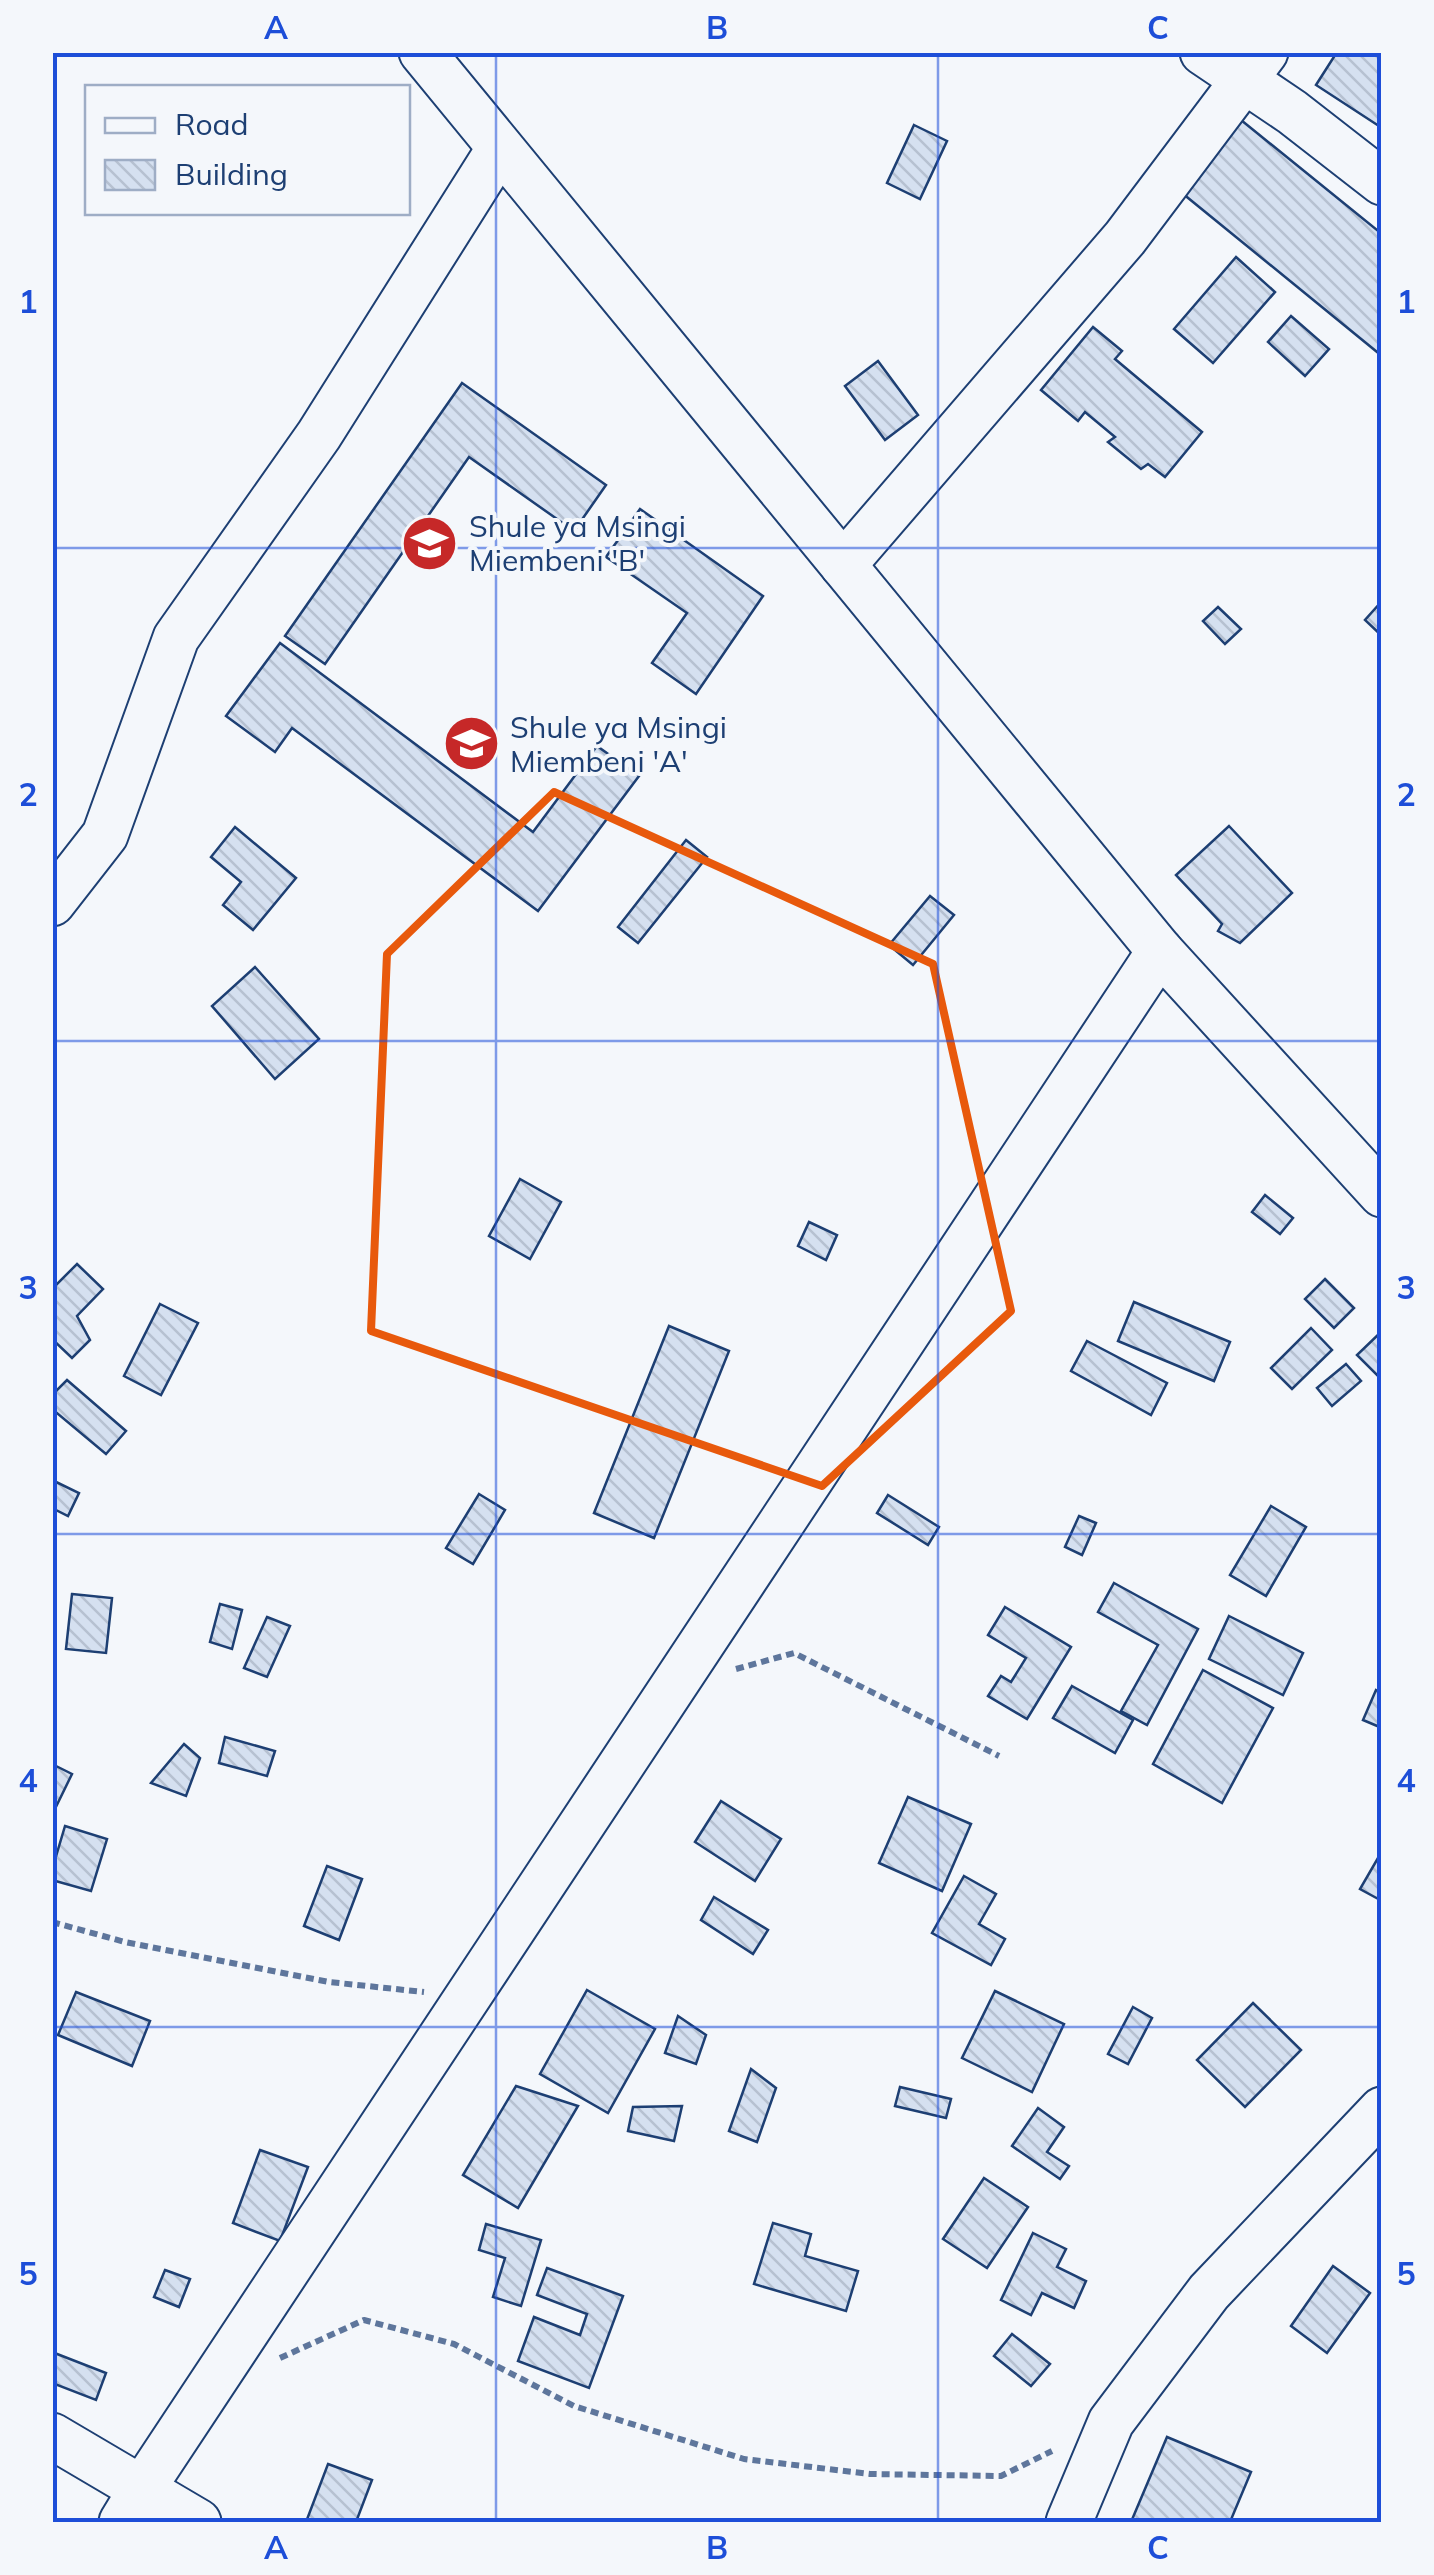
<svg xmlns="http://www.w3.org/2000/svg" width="1434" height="2575" font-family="Mulish,sans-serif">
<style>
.building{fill:url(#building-back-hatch);stroke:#1d3f73;stroke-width:2.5}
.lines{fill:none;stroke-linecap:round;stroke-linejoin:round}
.minor-casing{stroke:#1d3f73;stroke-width:49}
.path{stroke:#5e769c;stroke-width:6;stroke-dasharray:8 5;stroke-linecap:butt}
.minor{stroke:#f4f7fb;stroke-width:45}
.marked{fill:none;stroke:#e8590c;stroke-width:8;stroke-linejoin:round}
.grid{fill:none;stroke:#1d4ed8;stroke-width:2.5;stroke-opacity:0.55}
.labels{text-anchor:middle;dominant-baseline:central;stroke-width:8;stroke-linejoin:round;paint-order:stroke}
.poi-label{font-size:30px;fill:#1d3f73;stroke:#f4f7fb;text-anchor:start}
.neatline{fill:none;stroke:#1d4ed8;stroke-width:4}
.grid-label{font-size:32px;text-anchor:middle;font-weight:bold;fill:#1d4ed8}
</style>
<defs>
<pattern id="building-back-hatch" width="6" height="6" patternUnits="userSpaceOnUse" patternTransform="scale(2.5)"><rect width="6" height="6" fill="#d5e0f0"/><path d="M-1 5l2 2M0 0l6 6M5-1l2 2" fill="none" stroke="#b6c1d1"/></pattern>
</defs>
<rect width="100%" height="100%" fill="#f4f7fb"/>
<g class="building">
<polygon points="1337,52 1374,52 1382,57 1382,128 1316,85"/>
<polygon points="1241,120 1382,234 1382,356 1182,193"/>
<polygon points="914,125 947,141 920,199 887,183"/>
<polygon points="1236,257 1275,292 1213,363 1174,329"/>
<polygon points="1291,316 1329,349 1305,376 1268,342"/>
<polygon points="1093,327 1122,351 1115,359 1202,432 1165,477 1148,464 1141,469 1108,442 1115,437 1085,412 1078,421 1041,390"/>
<polygon points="878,361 918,415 885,440 845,386"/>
<polygon points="462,383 606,485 574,531 469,457 325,664 285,636"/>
<polygon points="640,509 763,596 696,694 652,663 687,613 606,557"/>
<polygon points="1382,601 1382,636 1365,620"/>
<polygon points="1218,607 1241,629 1225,644 1203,621"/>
<polygon points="280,643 533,832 597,746 639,776 538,911 292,728 275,752 226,716"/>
<polygon points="1229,826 1292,893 1240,943 1218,931 1222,924 1176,875"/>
<polygon points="235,827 296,878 253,930 223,905 241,882 211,857"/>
<polygon points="686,840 707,857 638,943 618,927"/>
<polygon points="930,896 954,915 913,965 889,945"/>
<polygon points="255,967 319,1039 275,1079 212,1006"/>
<polygon points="520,1179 561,1202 530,1259 489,1236"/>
<polygon points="1265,1195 1293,1218 1280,1234 1252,1212"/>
<polygon points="809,1222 837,1235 826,1260 798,1246"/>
<polygon points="77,1264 103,1289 77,1316 90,1340 72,1358 52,1339 52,1289"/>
<polygon points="1325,1279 1354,1308 1334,1328 1305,1299"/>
<polygon points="1134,1302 1230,1342 1214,1381 1118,1341"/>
<polygon points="160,1304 198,1323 161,1395 124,1376"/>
<polygon points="669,1326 729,1351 654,1538 594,1513"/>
<polygon points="1311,1328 1332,1350 1292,1389 1271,1368"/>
<polygon points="1382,1331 1382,1380 1357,1355"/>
<polygon points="1087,1341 1167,1383 1151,1415 1071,1371"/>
<polygon points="1346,1364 1361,1381 1332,1406 1317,1388"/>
<polygon points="67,1380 126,1431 106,1454 52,1409 52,1395"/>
<polygon points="52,1480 79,1493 68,1516 52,1508"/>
<polygon points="479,1494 505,1510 473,1564 446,1548"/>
<polygon points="888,1495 939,1527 928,1545 877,1513"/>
<polygon points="1271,1506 1306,1527 1266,1596 1230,1575"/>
<polygon points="1079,1516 1096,1523 1082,1555 1065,1547"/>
<polygon points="1114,1583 1198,1629 1147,1725 1121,1711 1158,1645 1098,1612"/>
<polygon points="72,1594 112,1598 106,1653 66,1649"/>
<polygon points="220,1604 242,1610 232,1649 210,1642"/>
<polygon points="1005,1607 1071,1647 1027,1719 988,1696 1001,1676 1011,1682 1026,1658 988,1635"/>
<polygon points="1229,1616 1303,1653 1283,1695 1209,1659"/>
<polygon points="267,1617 290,1626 267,1677 244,1668"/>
<polygon points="1203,1670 1273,1708 1222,1803 1153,1764"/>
<polygon points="1072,1686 1133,1720 1115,1753 1053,1718"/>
<polygon points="1376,1690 1382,1693 1382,1728 1363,1720"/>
<polygon points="225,1737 275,1751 267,1776 219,1763"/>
<polygon points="184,1744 200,1758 186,1796 151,1783"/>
<polygon points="52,1764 72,1774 52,1815"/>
<polygon points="908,1797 971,1824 942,1891 879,1863"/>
<polygon points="721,1801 781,1839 755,1881 695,1842"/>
<polygon points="65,1826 107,1839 91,1891 52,1880 52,1870"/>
<polygon points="1378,1858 1382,1860 1382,1901 1360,1889"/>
<polygon points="327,1866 362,1879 339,1940 304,1926"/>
<polygon points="964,1876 996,1894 979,1924 1005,1939 991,1965 932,1933"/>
<polygon points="714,1897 768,1930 753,1954 701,1920"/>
<polygon points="587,1990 655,2029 608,2113 540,2074"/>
<polygon points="995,1991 1064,2024 1032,2092 962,2058"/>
<polygon points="76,1992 150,2021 132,2066 58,2035"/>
<polygon points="1253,2003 1301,2050 1245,2107 1197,2060"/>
<polygon points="1133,2007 1152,2018 1128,2064 1108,2054"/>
<polygon points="678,2016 706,2035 696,2064 665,2053"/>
<polygon points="751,2069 776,2088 757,2142 729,2131"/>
<polygon points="516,2086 578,2106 518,2208 463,2175"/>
<polygon points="900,2087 951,2099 946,2118 895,2106"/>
<polygon points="682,2106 674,2141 628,2131 633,2107"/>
<polygon points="1038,2108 1064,2127 1047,2152 1069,2166 1060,2179 1012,2146"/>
<polygon points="260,2150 308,2167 280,2241 233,2223"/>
<polygon points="984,2178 1028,2207 987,2268 943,2239"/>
<polygon points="773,2223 811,2234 805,2256 858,2271 846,2311 754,2284"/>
<polygon points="486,2224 541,2240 521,2306 493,2297 505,2258 479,2250"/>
<polygon points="1033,2233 1066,2249 1057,2267 1086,2281 1074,2308 1042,2293 1031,2315 1001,2300"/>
<polygon points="1333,2266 1370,2293 1327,2353 1291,2326"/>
<polygon points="547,2268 623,2296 589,2388 518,2361 534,2317 580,2335 587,2314 537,2295"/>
<polygon points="165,2270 190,2279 179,2307 154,2297"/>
<polygon points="1012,2334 1050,2364 1031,2386 994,2356"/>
<polygon points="52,2352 106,2373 96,2400 52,2383"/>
<polygon points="1167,2437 1251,2472 1230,2522 1131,2522"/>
<polygon points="328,2464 372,2480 356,2522 306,2522"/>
</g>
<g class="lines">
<defs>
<g id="minor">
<polyline points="422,52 1160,951 1382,1194"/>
<polyline points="1203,52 1292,112 1382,182"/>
<polyline points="843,565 1125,238 1265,52"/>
<polyline points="52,903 105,835 176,638 319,435 500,148"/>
<polyline points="52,2436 198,2522"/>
<polyline points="122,2522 142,2489 1160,951"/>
<polyline points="1069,2522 1111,2422 1209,2292 1382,2110"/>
</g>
</defs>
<use href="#minor" class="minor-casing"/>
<g class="path">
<polyline points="736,1669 794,1653 999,1756"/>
<polyline points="52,1922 125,1942 329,1982 424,1992"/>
<polyline points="280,2358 364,2320 454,2344 574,2406 744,2459 870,2474 1001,2476 1052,2451"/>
</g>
<use href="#minor" class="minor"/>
</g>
<path class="marked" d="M554,792L933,964L1011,1311L822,1486L371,1331L387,954Z"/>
<path class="grid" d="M496,52V2522M938,52V2522M52,548H1382M52,1041H1382M52,1534H1382M52,2027H1382"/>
<defs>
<symbol id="school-disc" viewBox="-11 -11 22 22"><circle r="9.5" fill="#c62828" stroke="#f4f7fb"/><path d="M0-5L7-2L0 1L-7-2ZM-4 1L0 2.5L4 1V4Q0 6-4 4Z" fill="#fff"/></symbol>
</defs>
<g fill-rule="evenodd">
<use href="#school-disc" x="398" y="512" width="63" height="63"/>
<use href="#school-disc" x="440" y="712" width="63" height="63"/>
</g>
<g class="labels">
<g class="poi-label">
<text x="469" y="526">Shule ya Msingi<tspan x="469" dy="34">Miembeni 'B'</tspan></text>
<text x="510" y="727">Shule ya Msingi<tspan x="510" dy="34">Miembeni 'A'</tspan></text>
</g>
</g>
<rect width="1434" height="2575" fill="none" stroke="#f4f7fb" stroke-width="110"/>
<rect x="85" y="85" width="325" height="130" fill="#f4f7fb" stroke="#9eadc5" stroke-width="2.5"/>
<rect x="105" y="118" width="50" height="15" fill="#f4f7fb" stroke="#9eadc5" stroke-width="2.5"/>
<text x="175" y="135" font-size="30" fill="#1d3f73">Road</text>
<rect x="105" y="160" width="50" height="30" fill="url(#building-back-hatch)" stroke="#9eadc5" stroke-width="2.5"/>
<text x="175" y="185" font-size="30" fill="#1d3f73">Building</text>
<rect x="55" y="55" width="1324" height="2465" class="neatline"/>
<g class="grid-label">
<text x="276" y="39">A</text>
<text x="717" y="39">B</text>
<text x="1158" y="39">C</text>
<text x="28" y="313">1</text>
<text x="1406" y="313">1</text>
<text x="28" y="806">2</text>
<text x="1406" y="806">2</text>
<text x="28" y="1299">3</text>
<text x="1406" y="1299">3</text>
<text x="28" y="1792">4</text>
<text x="1406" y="1792">4</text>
<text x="28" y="2285">5</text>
<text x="1406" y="2285">5</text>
<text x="276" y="2559">A</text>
<text x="717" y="2559">B</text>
<text x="1158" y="2559">C</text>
</g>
</svg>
